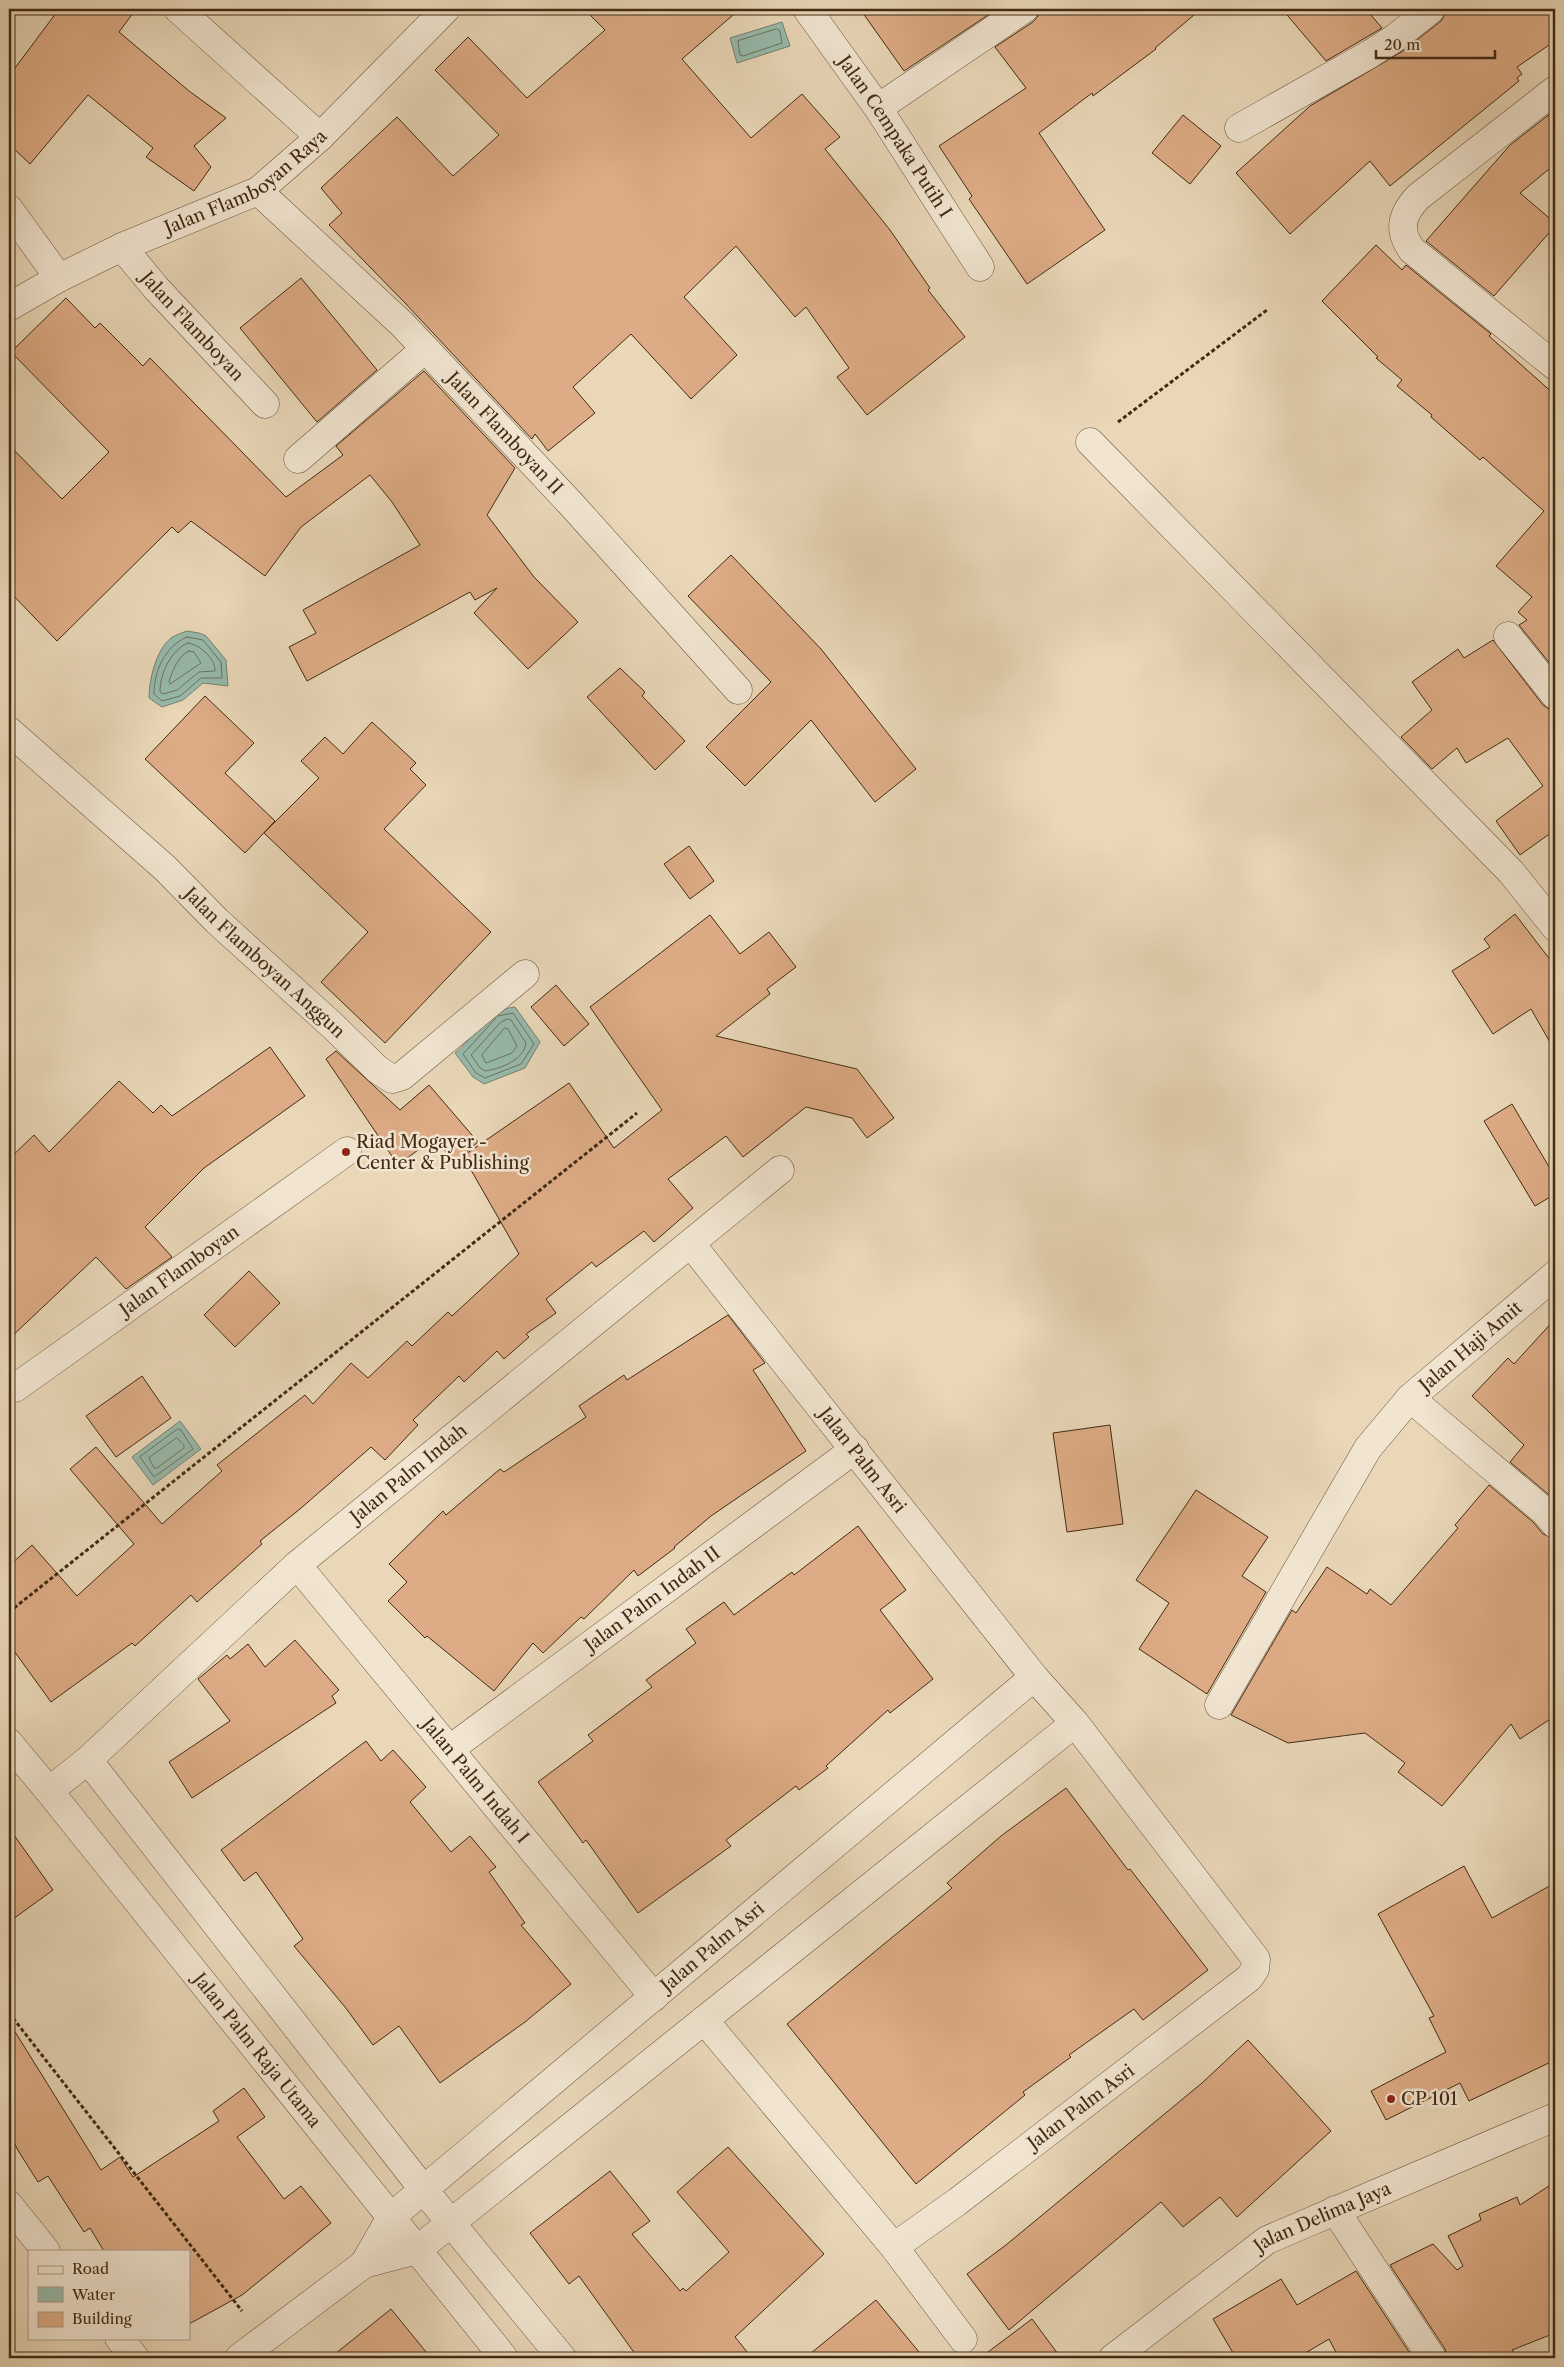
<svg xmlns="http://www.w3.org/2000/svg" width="1564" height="2367" font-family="'Libre Caslon Text',serif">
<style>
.water{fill:#97baac;stroke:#75816f}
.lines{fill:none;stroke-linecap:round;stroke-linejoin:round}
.shore{stroke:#6d7260;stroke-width:1}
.building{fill:#ddac86;stroke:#432b13}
.minor-casing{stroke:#6c563c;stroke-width:29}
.path{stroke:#432b13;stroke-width:3;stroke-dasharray:4 2.5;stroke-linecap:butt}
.minor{stroke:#f1e5d1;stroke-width:28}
.poi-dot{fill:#8f2418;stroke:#f1e5d1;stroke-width:2}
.labels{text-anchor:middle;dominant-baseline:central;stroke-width:5;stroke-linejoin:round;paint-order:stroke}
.street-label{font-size:18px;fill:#432b13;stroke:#f1e5d1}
.poi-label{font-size:18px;fill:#432b13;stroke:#f1e5d1;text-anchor:start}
</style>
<rect width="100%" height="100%" fill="#e9d7b8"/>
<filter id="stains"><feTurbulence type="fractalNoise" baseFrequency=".004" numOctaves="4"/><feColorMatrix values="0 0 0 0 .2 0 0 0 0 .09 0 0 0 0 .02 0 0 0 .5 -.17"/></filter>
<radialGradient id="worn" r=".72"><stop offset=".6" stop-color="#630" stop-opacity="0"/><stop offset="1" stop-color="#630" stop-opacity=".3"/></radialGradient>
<g class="water">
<polygon points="782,22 790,46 737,63 730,38"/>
<path d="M187,631L199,633L206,636L226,660L228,686L203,683L183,700L162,707L149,698C149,680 156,650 171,638C175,635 182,633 187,631Z"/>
<path d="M515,1007L540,1042L525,1068L484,1084L473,1077L455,1053C472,1039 491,1008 515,1007Z"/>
<polygon points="180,1421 201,1449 153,1485 132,1457"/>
</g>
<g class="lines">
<g class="shore">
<polygon points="777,29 780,31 782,43 743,56 740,55 738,41"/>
<path d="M187,637L203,640L221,662L222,678H201L180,696L162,701L154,694C154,671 165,646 187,637Z"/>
<path d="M188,643C199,644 216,659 215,671L199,672L177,690L163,694L160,692C160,673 171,650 188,643Z"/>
<path d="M189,651L194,652L201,663L170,684L169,681C173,670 178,656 189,651Z"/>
<polyline points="496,1018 463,1054 476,1073 485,1078 521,1064 534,1044 513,1013 498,1016"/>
<path d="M508,1019L511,1020L526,1043C524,1060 500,1069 485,1071L480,1068L471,1055L501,1022Z"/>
<polygon points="505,1028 508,1029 517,1046 512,1053 486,1063 482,1055"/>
<polygon points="178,1429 181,1430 193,1449 154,1477 140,1457"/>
<polygon points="177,1438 184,1445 184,1448 157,1468 154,1468 149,1458"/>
</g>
</g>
<g class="building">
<polygon points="59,9 136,9 119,32 189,91 226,118 194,146 211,167 194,191 146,157 153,148 88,95 30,164 9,144 9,76"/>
<polygon points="584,9 740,9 682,59 751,138 802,94 840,137 825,149 890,230 930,288 928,290 965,337 867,415 837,377 849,368 806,307 795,317 736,246 684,297 737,355 691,399 631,334 573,387 595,413 548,451 535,434 532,439 406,304 329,225 342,213 321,188 397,117 453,176 499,135 435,70 468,37 527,98 605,30"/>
<polygon points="860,9 997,9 904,71"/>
<polygon points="1039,9 1201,9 1155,48 1156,49 1093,96 1092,93 1039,133 1105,230 1027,284 969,199 972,196 939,146 1026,88 995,47 1033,22 1038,16"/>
<polygon points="1282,9 1366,9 1382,28 1326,61"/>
<polygon points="1448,9 1555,9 1555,41 1517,67 1522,74 1517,78 1519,81 1390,186 1370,161 1290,234 1236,173 1310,106 1403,51 1441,21"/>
<polygon points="1555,110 1555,164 1520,193 1555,223 1555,226 1494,296 1426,241 1510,145"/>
<polygon points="1183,115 1221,146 1190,184 1152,153"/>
<polygon points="1376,245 1402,270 1406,265 1491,334 1489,336 1555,395 1555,670 1519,625 1527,620 1518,612 1532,597 1496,566 1544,511 1483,457 1480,460 1431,417 1432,415 1397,386 1402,380 1376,358 1378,357 1322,301"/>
<polygon points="301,278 377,370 317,422 240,328"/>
<polygon points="66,298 95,328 100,323 143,366 150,358 286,497 343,455 336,446 424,371 515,468 487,515 534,577 578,622 528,669 474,613 497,588 475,600 470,592 307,681 289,647 316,633 303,610 420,545 392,502 370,475 301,527 265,576 191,521 178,533 172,527 57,641 9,591 9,445 62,499 109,452 11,352"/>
<polygon points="731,555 821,649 916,769 875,802 811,720 745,786 706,747 771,682 688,596"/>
<polygon points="1493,640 1543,705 1549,709 1555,710 1555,830 1520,855 1496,821 1543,786 1508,738 1466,763 1457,748 1432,769 1401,737 1432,710 1412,682 1458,649 1464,658"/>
<polygon points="620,668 645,692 642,696 685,741 655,770 587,697"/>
<polygon points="205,696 254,743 225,773 275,821 245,853 145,759"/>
<polygon points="372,722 416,763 410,769 426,785 384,829 491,932 385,1043 321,982 368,932 264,833 319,778 301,761 325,737 343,754"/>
<polygon points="689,846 714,881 690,899 664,864"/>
<polygon points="1515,914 1555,966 1555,1051 1531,1009 1493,1034 1452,971 1490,947 1484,939"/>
<polygon points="710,915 740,954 769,932 796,967 767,989 770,994 716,1036 857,1069 894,1118 867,1138 852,1118 806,1107 743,1157 726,1136 668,1179 693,1208 654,1242 644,1231 596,1267 592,1262 546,1299 556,1313 526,1334 529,1337 504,1359 497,1351 464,1382 459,1376 413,1420 418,1425 385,1460 371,1447 300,1509 260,1541 262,1544 197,1602 191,1595 135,1646 132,1643 51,1702 9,1644 9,1566 32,1545 77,1596 134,1544 70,1469 96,1447 162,1524 222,1471 217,1465 305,1395 313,1404 351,1363 368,1378 407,1341 412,1346 448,1312 452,1316 519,1254 463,1156 569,1083 614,1148 662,1110 590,1007"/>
<polygon points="556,985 589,1024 564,1046 531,1007"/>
<polygon points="270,1047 305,1096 204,1168 145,1227 172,1257 126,1289 96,1257 9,1339 9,1159 34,1135 49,1152 119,1081 153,1113 161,1105 172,1116"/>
<polygon points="336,1051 400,1110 429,1085 478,1142 455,1162 434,1138 398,1165 326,1059"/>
<polygon points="1512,1104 1555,1177 1555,1194 1535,1206 1484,1121"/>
<polygon points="249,1271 280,1303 235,1347 204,1315"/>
<polygon points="728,1315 765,1363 753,1370 806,1451 711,1516 674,1547 675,1548 638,1576 634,1570 584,1619 581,1617 543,1653 533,1643 494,1691 427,1636 425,1638 388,1601 407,1582 389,1564 443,1511 446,1515 500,1469 504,1472 586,1417 579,1406 624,1375 627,1380"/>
<polygon points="1555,1319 1555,1500 1510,1462 1524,1445 1472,1396 1508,1358 1514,1364"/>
<polygon points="142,1376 171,1418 116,1457 86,1416"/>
<polygon points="1110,1425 1123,1524 1067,1532 1053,1433"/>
<polygon points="1489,1485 1533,1522 1543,1534 1555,1539 1555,1716 1520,1739 1511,1724 1442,1806 1398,1772 1405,1763 1365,1733 1288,1743 1231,1715 1292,1610 1296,1613 1327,1567 1367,1594 1370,1589 1391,1605 1458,1528 1455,1525"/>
<polygon points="1196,1490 1268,1537 1242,1576 1266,1592 1207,1694 1139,1649 1169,1603 1136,1580"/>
<polygon points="858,1526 906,1590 880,1610 933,1679 890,1713 888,1710 826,1766 828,1768 799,1790 796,1786 726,1840 731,1846 638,1913 586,1840 583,1843 538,1782 593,1741 588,1735 652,1687 646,1680 696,1643 686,1629 724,1602 734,1615 792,1572 794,1575"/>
<polygon points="295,1640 339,1690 332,1696 336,1703 192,1798 169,1762 230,1721 198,1679 227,1655 230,1659 248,1644 265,1667"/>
<polygon points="366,1741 381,1761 393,1750 426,1787 410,1802 451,1852 470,1836 496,1867 489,1872 525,1923 521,1925 571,1984 525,2022 440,2083 399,2026 373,2045 345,2007 294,1946 303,1939 256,1872 244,1881 221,1850"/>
<polygon points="1066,1788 1128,1870 1130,1869 1208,1970 1143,2020 1134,2009 1069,2055 1071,2057 1023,2092 1025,2095 916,2184 787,2024 952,1888 947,1883 1001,1836"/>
<polygon points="9,1828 53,1890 9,1922"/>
<polygon points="1464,1866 1492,1918 1555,1883 1555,2060 1469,2101 1460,2083 1386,2120 1371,2091 1446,2052 1429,2018 1434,2016 1378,1914"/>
<polygon points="9,2022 101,2170 120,2157 133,2177 219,2121 213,2111 244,2088 265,2117 237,2137 284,2199 301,2186 331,2223 242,2295 189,2324 189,2251 104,2251 90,2228 84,2232 48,2176 38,2182 19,2152 9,2134"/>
<polygon points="1248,2040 1331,2131 1237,2217 1220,2197 1183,2227 1161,2202 1009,2330 967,2274 1006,2245 1202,2083"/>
<polygon points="728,2147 824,2254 735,2337 752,2358 638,2358 579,2276 569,2284 530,2233 610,2171 650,2221 632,2234 680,2291 683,2288 686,2291 729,2252 677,2192"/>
<polygon points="1555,2182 1555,2333 1512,2350 1517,2358 1447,2358 1445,2349 1390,2265 1433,2244 1457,2270 1463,2266 1448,2236 1481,2220 1479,2214 1517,2197 1520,2205"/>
<polygon points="1356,2271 1413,2358 1339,2358 1329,2339 1297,2358 1236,2358 1213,2319 1281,2279 1297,2305"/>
<polygon points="876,2300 924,2358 805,2358"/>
<polygon points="391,2309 431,2358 330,2358"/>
<polygon points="1032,2319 1061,2358 980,2358"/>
</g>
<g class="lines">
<defs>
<g id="minor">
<polyline points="178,9 320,137"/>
<path id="s1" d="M807,9L878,108L980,267"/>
<path d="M1555,90L1418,197C1402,214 1397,230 1412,250L1555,366"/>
<polyline points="878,108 1024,9"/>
<polyline points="1239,128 1370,54 1395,38 1431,9"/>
<path id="s2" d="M258,191L402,324L571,504L738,690"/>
<polyline points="9,209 59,278"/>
<path id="s3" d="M122,247L156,288L265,404"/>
<path id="s4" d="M9,307L59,278L122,247L258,191L320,137L446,9"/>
<polyline points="1090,442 1511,872 1555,927"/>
<polyline points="298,459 425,349"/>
<polyline points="1508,636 1555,695"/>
<path id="s5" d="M9,731L165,868L217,921L334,1027L377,1069L392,1079L402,1076L525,974"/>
<path id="s6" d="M691,1244L1034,1677L1075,1723L1256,1959L1255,1969L1249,1978L957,2202L894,2247L704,2020"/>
<path id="s7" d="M9,1387L15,1388L347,1151"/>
<polyline points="1410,1398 1544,1511 1555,1524"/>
<path id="s8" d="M297,1565L654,1997"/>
<path id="s9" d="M1219,1705L1368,1448L1410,1398L1555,1275"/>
<path id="s10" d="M9,1743L49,1791L504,2358"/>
<path id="s11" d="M450,1749L855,1449"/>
<polyline points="88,1760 423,2189 562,2358"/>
<path id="s12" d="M49,1791L88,1760L297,1565L780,1170"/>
<polyline points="9,2205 46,2251"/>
<polyline points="1335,2210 1432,2358"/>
<polyline points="894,2247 963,2339"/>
<path id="s13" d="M364,2264L391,2217L1034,1677"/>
<polyline points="119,2338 135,2358"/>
<polyline points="239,2358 364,2264 417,2250 1075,1723"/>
<path id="s14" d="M1113,2358L1267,2240L1555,2117"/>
</g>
</defs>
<use href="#minor" class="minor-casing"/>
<g class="path">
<polyline points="1118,422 1267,310"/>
<polyline points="9,1612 637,1113"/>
<polyline points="9,2013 242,2311"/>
</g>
<use href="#minor" class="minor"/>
</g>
<g class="poi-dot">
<circle cx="346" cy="1152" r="5"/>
<circle cx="1391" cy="2099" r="5"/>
</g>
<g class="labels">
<g class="street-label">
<text stroke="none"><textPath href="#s1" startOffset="155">Jalan Cempaka Putih I</textPath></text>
<text stroke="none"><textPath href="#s4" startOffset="269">Jalan Flamboyan Raya</textPath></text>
<text stroke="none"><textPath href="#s3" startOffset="106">Jalan Flamboyan</textPath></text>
<text stroke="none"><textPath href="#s2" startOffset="346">Jalan Flamboyan II</textPath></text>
<text stroke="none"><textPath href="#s5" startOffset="345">Jalan Flamboyan Anggun</textPath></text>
<text stroke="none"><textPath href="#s7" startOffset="208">Jalan Flamboyan</textPath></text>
<text stroke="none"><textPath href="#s9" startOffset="442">Jalan Haji Amit</textPath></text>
<text stroke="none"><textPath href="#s6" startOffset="276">Jalan Palm Asri</textPath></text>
<text stroke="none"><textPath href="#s12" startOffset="480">Jalan Palm Indah</textPath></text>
<text stroke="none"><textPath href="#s11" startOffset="252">Jalan Palm Indah II</textPath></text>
<text stroke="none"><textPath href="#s8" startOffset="280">Jalan Palm Indah I</textPath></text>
<text stroke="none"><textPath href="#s13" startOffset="474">Jalan Palm Asri</textPath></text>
<text stroke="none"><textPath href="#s10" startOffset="395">Jalan Palm Raja Utama</textPath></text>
<text transform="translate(1081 2107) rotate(-37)">Jalan Palm Asri</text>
<text stroke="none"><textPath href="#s14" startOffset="254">Jalan Delima Jaya</textPath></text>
</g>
<g class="poi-label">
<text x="356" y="1142">Riad Mogayer -<tspan x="356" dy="21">Center &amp; Publishing</tspan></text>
<text x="1401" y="2099">CP 101</text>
</g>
</g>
<rect width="1564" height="2367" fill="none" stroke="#e9d7b8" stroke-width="30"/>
<rect x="10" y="10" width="1544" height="2347" fill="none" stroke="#432b13" stroke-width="2.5"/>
<rect x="15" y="15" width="1534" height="2337" fill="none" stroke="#432b13"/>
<rect x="28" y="2250" width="162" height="90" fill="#f1e5d1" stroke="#ab9b85"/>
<rect x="38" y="2266" width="25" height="8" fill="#f1e5d1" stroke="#ab9b85"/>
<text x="72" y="2274" font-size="15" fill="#432b13">Road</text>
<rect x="38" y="2287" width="25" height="15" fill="#97baac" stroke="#ab9b85"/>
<text x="72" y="2300" font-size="15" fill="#432b13">Water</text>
<rect x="38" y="2312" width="25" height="15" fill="#ddac86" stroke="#ab9b85"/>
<text x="72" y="2324" font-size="15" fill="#432b13">Building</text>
<path d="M1376 50v8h119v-8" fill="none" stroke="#432b13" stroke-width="2.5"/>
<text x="1384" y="50" font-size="15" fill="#432b13" stroke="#f1e5d1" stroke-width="4" paint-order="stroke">20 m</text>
<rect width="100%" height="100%" filter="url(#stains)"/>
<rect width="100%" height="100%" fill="url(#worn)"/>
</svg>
